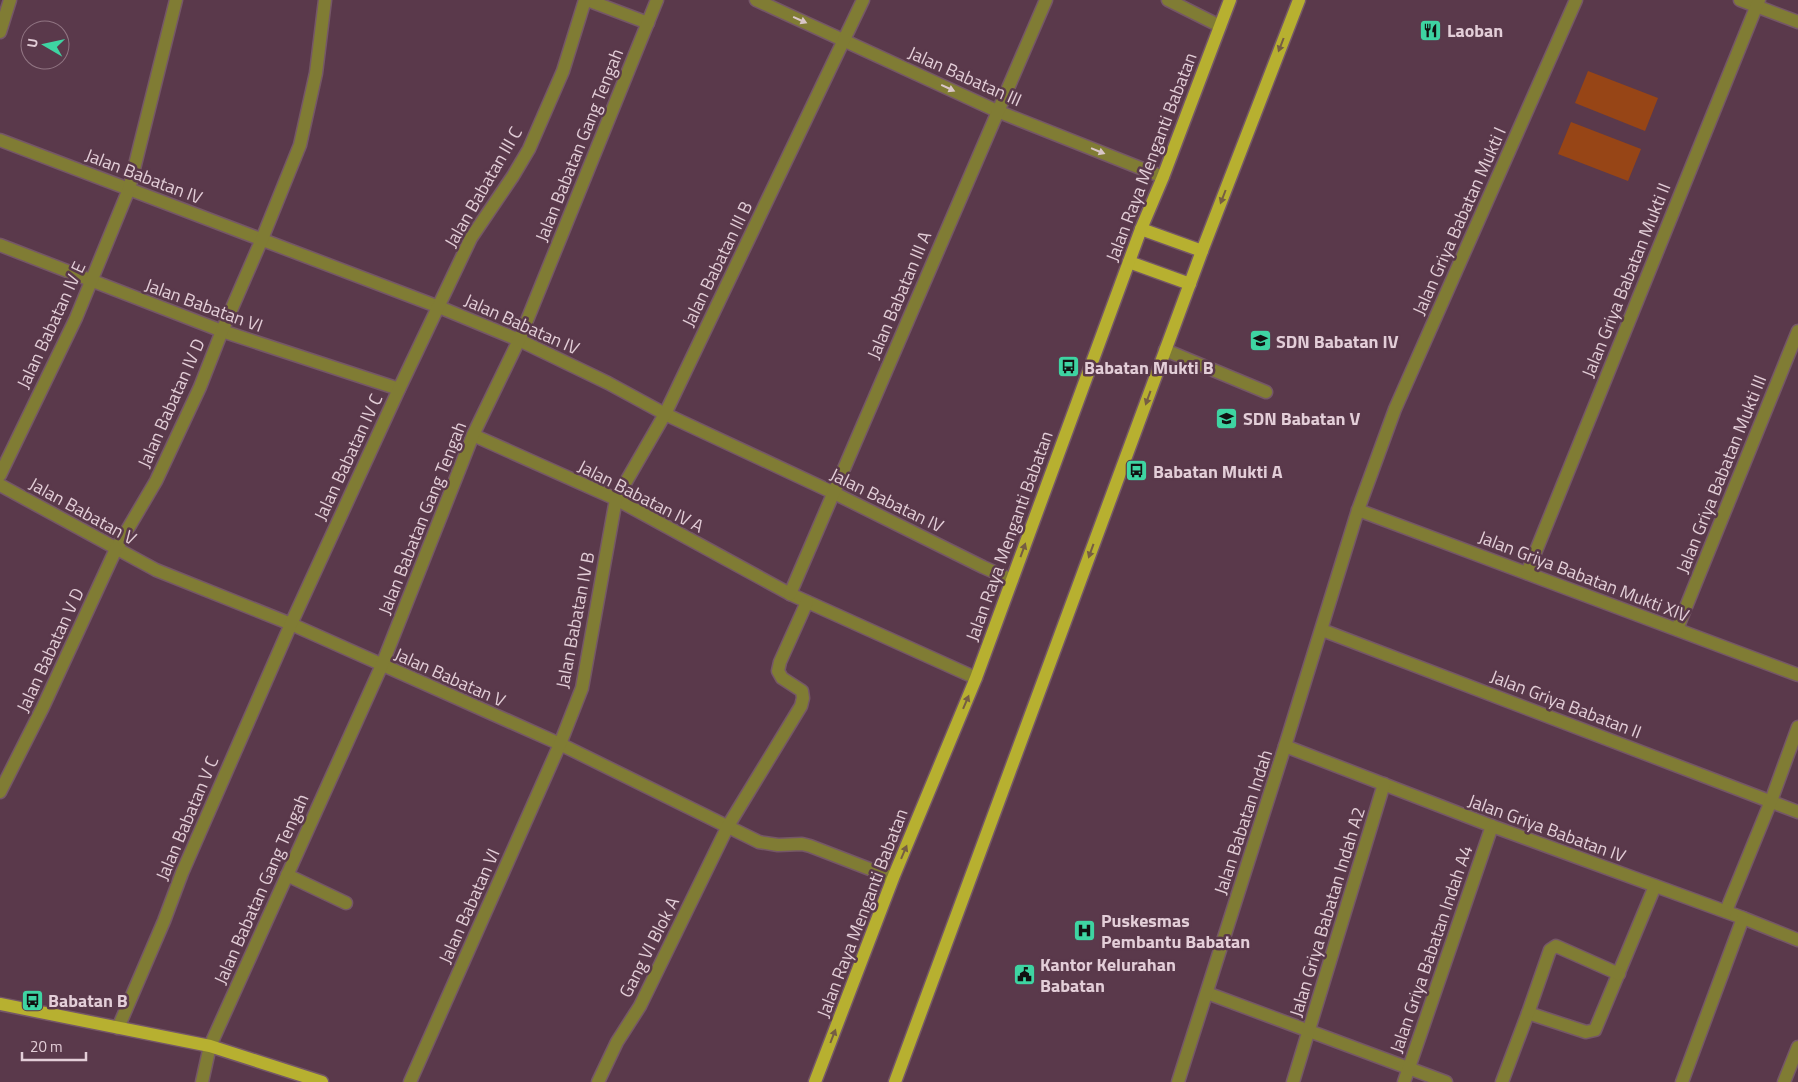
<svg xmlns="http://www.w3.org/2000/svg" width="1798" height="1082" font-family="'Titillium Web',sans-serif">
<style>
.green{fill:#974516}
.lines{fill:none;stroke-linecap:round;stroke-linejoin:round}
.minor-casing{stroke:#755767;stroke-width:15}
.major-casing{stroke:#755767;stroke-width:15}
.minor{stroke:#807c34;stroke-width:12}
.major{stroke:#b7b030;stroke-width:12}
.oneway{fill:#d9c6c8}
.oneway2{fill:#765d43}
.labels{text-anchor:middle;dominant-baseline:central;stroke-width:5;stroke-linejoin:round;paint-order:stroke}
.poi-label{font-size:18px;font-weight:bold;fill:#e3ced8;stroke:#5a394b;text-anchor:start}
.street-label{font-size:18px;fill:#e3ced8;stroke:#5a394b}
</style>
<rect width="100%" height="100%" fill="#5a394b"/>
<g class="green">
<polygon points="1588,71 1658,98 1645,131 1575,103"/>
<polygon points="1571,122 1641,149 1628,181 1558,154"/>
</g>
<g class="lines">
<defs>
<g id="minor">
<polyline points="587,0 648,23"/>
<polyline points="756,0 997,111 1163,177"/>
<polyline points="1168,0 1220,26"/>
<polyline points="1740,0 1798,22"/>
<polyline points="0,32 10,0"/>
<polyline points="0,140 439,307 519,340 608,383 665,414 834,493 983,567 1012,580"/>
<polyline points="0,245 222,331 399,389"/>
<polyline points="1165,350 1266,392"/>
<polyline points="473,435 616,499 790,594 976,678"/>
<polyline points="0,475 76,318 129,189 176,0"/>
<polyline points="0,485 156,570 291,624 560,744 759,842 778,845 802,844 810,846 893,878"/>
<polyline points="1358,510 1798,675"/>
<polyline points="1527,573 1759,0"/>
<polyline points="790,594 1046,0"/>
<polyline points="1677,629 1798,331"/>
<polyline points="1322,630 1798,812"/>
<polyline points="1285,746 1492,826 1743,918 1798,940"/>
<polyline points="0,792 43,707 116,549 156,481 200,387 222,331 262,239 300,145 316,73 325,0"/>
<polyline points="287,875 346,903"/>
<polyline points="1726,911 1771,801 1798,727"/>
<polyline points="1207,993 1446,1082"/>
<polyline points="1528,1013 1586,1032 1595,1030 1655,886"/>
<polyline points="118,1028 164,921 182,873 291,624 399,389 471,238 513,176 529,149 563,71 585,0"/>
<polyline points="202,1082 210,1046 382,665 473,435 519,340 657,0"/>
<polyline points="410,1082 560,744 582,688 616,499 665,414 863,0"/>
<polyline points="598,1082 617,1042 640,1006 728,826 801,706 803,698 802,691 782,678 778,671 780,662 807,602"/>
<polyline points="1178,1082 1285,746 1358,510 1395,409 1576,0"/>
<polyline points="1293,1082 1384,784"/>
<polyline points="1404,1082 1492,826"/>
<polyline points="1502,1082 1528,1013 1550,950 1556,946 1619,974"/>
<polyline points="1682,1082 1743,918"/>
<polyline points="1784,1082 1798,1047"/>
</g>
<g id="major">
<polyline points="1141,229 1202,251"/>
<polyline points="1129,262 1190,284"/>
<polyline points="0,1004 210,1046 322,1082"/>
<polyline points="815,1082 893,878 976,678 1141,229 1163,177 1230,0"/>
<polyline points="895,1082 1202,251 1299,0"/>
</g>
</defs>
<use href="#minor" class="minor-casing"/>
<use href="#major" class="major-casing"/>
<use href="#minor" class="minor"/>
<use href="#major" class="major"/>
</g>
<defs><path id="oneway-solid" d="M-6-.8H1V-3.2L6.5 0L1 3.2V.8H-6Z" transform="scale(1.25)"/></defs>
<g class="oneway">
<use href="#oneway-solid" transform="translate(800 20) rotate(24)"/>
<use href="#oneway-solid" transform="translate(948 88) rotate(25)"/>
<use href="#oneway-solid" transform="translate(1098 151) rotate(22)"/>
</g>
<g class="oneway2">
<use href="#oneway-solid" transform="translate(1281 45) rotate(111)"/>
<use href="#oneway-solid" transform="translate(1223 197) rotate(111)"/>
<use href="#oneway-solid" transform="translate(1148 398) rotate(110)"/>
<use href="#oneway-solid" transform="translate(1023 550) rotate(-70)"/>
<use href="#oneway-solid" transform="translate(1091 551) rotate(110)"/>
<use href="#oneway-solid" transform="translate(966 702) rotate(-67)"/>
<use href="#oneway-solid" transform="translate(904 852) rotate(-67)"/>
<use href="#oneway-solid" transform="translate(833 1036) rotate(-69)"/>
</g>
<defs>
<symbol id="restaurant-square" viewBox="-11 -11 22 22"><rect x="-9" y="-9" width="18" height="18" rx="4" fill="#3ed4a2" stroke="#5a394b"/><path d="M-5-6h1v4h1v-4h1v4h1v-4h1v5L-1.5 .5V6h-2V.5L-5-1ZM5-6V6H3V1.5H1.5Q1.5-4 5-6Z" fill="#111"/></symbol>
<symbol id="school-square" viewBox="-11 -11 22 22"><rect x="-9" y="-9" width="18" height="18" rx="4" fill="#3ed4a2" stroke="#5a394b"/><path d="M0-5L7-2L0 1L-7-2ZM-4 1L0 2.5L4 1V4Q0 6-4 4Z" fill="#111"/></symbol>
<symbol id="bus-square" viewBox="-11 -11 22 22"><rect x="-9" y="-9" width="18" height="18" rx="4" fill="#3ed4a2" stroke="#5a394b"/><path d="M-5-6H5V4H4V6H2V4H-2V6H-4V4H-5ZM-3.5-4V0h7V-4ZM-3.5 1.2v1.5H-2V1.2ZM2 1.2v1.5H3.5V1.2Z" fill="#111"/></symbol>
<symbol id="hospital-square" viewBox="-11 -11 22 22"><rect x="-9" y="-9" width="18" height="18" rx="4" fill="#3ed4a2" stroke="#5a394b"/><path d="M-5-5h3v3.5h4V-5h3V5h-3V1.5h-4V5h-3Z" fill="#111"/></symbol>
<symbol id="civic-square" viewBox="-11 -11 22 22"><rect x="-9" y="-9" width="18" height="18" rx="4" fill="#3ed4a2" stroke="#5a394b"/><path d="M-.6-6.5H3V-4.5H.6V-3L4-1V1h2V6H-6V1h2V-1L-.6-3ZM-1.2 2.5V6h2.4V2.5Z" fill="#111"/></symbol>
</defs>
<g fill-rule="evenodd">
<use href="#restaurant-square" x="1418" y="18" width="25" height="25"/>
<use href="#school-square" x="1248" y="328" width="25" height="25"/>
<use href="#bus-square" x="1056" y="354" width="25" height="25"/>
<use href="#school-square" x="1214" y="406" width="25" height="25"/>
<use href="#bus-square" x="1124" y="458" width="25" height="25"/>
<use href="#hospital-square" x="1072" y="918" width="25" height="25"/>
<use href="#civic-square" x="1012" y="962" width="25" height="25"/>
<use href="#bus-square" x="20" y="988" width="25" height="25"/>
</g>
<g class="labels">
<g class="poi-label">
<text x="1447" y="30">Laoban</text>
<text x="1276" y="341">SDN Babatan IV</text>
<text x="1084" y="367">Babatan Mukti B</text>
<text x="1243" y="418">SDN Babatan V</text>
<text x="1153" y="471">Babatan Mukti A</text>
<text x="1101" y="920">Puskesmas<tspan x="1101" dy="21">Pembantu Babatan</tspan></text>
<text x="1040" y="964">Kantor Kelurahan<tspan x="1040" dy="21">Babatan</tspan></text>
<text x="48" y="1000">Babatan B</text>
</g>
<g class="street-label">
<text transform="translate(965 76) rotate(24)">Jalan Babatan III</text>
<text transform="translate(579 145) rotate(-68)">Jalan Babatan Gang Tengah</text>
<text transform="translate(1151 157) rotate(-69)">Jalan Raya Menganti Babatan</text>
<text transform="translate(144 176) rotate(21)">Jalan Babatan IV</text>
<text transform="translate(483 187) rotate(-60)">Jalan Babatan III C</text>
<text transform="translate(1459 221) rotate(-66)">Jalan Griya Babatan Mukti I</text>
<text transform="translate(717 264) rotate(-64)">Jalan Babatan III B</text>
<text transform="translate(1626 280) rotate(-68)">Jalan Griya Babatan Mukti II</text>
<text transform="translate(899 295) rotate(-67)">Jalan Babatan III A</text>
<text transform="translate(204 305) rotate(20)">Jalan Babatan VI</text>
<text transform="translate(522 324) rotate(24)">Jalan Babatan IV</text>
<text transform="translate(51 325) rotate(-65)">Jalan Babatan IV E</text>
<text transform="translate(171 403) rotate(-66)">Jalan Babatan IV D</text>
<text transform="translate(348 457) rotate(-65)">Jalan Babatan IV C</text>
<text transform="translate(1721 474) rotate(-68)">Jalan Griya Babatan Mukti III</text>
<text transform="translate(641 496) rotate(27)">Jalan Babatan IV A</text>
<text transform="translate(887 500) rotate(26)">Jalan Babatan IV</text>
<text transform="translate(83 511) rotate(29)">Jalan Babatan V</text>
<text transform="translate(422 518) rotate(-68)">Jalan Babatan Gang Tengah</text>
<text transform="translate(1009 536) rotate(-70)">Jalan Raya Menganti Babatan</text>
<text transform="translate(1584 576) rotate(21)">Jalan Griya Babatan Mukti XIV</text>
<text transform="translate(575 620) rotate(-79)">Jalan Babatan IV B</text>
<text transform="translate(50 650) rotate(-65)">Jalan Babatan V D</text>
<text transform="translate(450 677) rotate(24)">Jalan Babatan V</text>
<text transform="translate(1566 704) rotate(21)">Jalan Griya Babatan II</text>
<text transform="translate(187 818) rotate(-67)">Jalan Babatan V C</text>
<text transform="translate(1243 822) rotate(-72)">Jalan Babatan Indah</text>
<text transform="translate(1547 828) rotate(20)">Jalan Griya Babatan IV</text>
<text transform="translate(261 889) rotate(-66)">Jalan Babatan Gang Tengah</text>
<text transform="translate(469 906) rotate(-66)">Jalan Babatan VI</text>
<text transform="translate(1327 912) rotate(-73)">Jalan Griya Babatan Indah A2</text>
<text transform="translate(862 913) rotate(-69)">Jalan Raya Menganti Babatan</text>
<text transform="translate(649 947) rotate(-63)">Gang VI Blok A</text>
<text transform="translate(1431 949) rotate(-71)">Jalan Griya Babatan Indah A4</text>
</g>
</g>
<g transform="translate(45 45) rotate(279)"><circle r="24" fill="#5a394b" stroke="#917583"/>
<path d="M0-4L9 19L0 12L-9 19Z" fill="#3ed4a2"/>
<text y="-8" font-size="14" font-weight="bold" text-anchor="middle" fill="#e3ced8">U</text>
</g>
<path d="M22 1052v8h64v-8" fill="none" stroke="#e3ced8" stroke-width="2.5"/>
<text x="30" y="1052" font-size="15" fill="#e3ced8" stroke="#5a394b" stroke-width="4" paint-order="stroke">20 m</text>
</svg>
